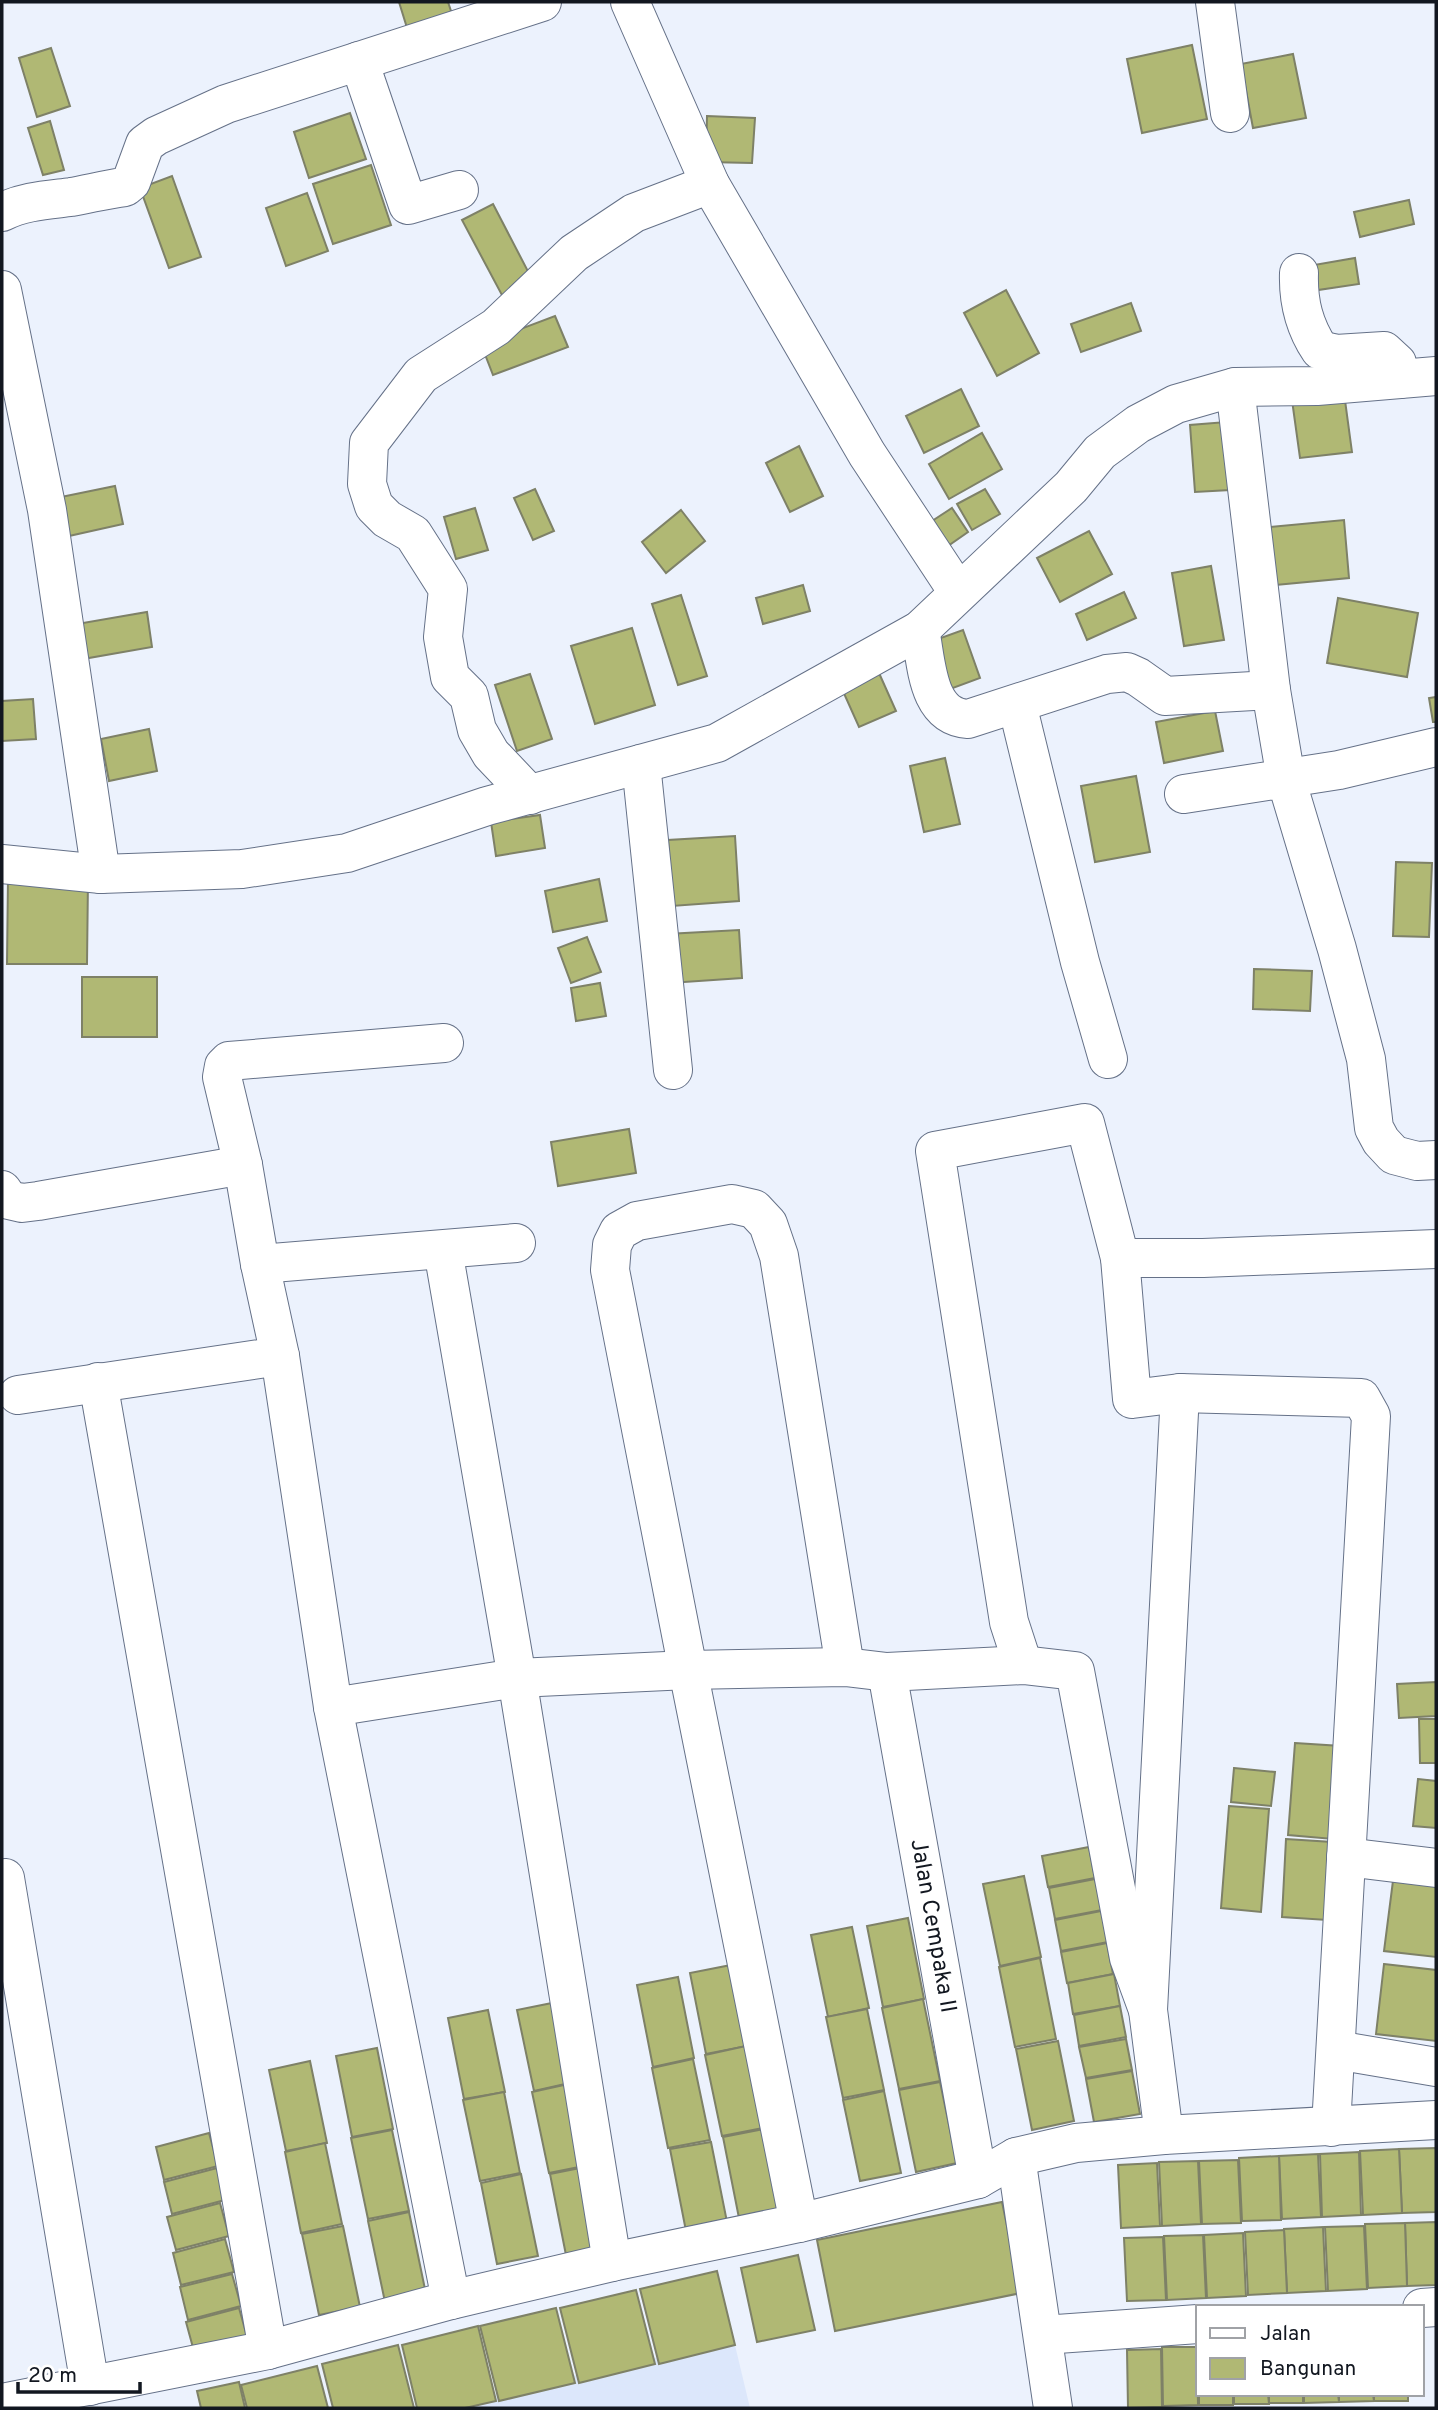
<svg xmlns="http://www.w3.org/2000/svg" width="1438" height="2410" font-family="Overpass,sans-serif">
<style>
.built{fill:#dce7fb}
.building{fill:#b0b874;stroke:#7e8167;stroke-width:2}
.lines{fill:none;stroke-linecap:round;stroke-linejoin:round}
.minor-casing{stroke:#657188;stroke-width:40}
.minor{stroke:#fff;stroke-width:38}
.labels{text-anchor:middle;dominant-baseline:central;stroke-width:7;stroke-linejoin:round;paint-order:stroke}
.street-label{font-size:23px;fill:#121720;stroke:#fff}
</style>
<rect width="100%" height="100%" fill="#ecf2fd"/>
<polygon class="built" points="734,2341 750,2408 423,2408"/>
<g class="building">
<polygon points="399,2 448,2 453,17 408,31"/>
<polygon points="1192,45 1207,119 1142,133 1127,59"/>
<polygon points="51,48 70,106 37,117 19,58"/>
<polygon points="1293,54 1306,118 1253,128 1241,64"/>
<polygon points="350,113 366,159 309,178 294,132"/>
<polygon points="707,116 755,118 752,163 706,162"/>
<polygon points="50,121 64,170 43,175 28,128"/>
<polygon points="371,165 391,225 333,244 313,184"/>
<polygon points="172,176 201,257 169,268 140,188"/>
<polygon points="307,193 328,251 286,266 266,208"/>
<polygon points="1409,200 1414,224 1360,237 1354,212"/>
<polygon points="493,204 533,281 503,297 462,220"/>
<polygon points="1355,258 1359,284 1318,290 1314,265"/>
<polygon points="1006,290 1039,353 997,376 964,313"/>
<polygon points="1131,303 1141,331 1081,352 1071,324"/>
<polygon points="555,316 568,347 493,375 481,344"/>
<polygon points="961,389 979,426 924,453 906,416"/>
<polygon points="1344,393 1352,452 1300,458 1292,400"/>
<polygon points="1226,422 1230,490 1195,492 1190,425"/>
<polygon points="982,433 1002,469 949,499 929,464"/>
<polygon points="799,446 823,496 790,512 766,463"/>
<polygon points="115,486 123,524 69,536 61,497"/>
<polygon points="535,489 554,531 533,540 514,498"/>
<polygon points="985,489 1000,514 972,530 957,504"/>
<polygon points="475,508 488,550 456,559 444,517"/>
<polygon points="952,508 968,532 945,548 929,523"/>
<polygon points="681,510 705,541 666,573 642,542"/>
<polygon points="1344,520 1349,578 1265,586 1260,528"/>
<polygon points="1089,531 1112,574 1060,602 1037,558"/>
<polygon points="1211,566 1224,640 1184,646 1172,573"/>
<polygon points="803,585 810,611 763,624 756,598"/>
<polygon points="1124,592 1136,618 1087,640 1076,614"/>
<polygon points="681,595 707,676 678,685 652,604"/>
<polygon points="1338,598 1418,613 1407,677 1327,663"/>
<polygon points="147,612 152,647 83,659 77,624"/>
<polygon points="632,628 655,705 595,724 571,646"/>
<polygon points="963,630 980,678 942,692 924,644"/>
<polygon points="879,673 896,711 859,727 842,689"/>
<polygon points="530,674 552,739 517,751 495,685"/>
<polygon points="1436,697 1436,722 1433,722 1429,698"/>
<polygon points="33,699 36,739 2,741 2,701"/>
<polygon points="1215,711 1223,751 1164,763 1156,722"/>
<polygon points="149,729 157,771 109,781 101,739"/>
<polygon points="945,758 960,824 924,832 910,766"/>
<polygon points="1136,776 1150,852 1095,862 1081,786"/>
<polygon points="540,815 545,848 496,856 491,822"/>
<polygon points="735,836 739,901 672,906 668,840"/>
<polygon points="1396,862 1432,863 1429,937 1393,936"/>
<polygon points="8,878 88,879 87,964 7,964"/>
<polygon points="599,879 607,921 553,932 545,891"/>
<polygon points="739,930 742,978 670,983 667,934"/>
<polygon points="587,937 601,972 571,983 558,948"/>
<polygon points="1254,969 1312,971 1310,1011 1253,1009"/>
<rect x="82" y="977" width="75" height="60"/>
<polygon points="600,983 606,1016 576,1021 571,988"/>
<polygon points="629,1129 636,1173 558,1186 551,1142"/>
<polygon points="1436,1682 1436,1716 1399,1718 1397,1684"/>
<polygon points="1419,1719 1436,1719 1436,1763 1420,1763"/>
<polygon points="1295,1743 1341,1746 1333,1839 1288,1835"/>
<polygon points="1234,1768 1275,1772 1271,1806 1231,1802"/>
<polygon points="1418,1779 1436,1781 1436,1828 1413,1826"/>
<polygon points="1229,1806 1269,1809 1261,1912 1221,1908"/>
<polygon points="1286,1839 1332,1842 1327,1920 1282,1917"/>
<polygon points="1089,1847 1095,1878 1048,1887 1042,1856"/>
<polygon points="1394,1873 1436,1879 1436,1957 1384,1951"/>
<polygon points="1024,1876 1041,1957 1000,1966 983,1884"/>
<polygon points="1095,1879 1102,1910 1055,1919 1049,1888"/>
<polygon points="1101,1911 1108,1942 1061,1951 1055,1920"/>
<polygon points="908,1918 924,1999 883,2007 867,1926"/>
<polygon points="852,1927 869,2008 828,2017 811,1935"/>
<polygon points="1107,1943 1113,1974 1067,1983 1061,1952"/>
<polygon points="1040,1958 1056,2039 1015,2047 999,1967"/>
<polygon points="1384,1964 1436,1970 1436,2041 1376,2034"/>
<polygon points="731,1965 747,2046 706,2054 690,1973"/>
<polygon points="1114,1974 1120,2006 1073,2014 1068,1983"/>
<polygon points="678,1977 694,2058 653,2067 637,1985"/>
<polygon points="923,1999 940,2081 899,2089 882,2008"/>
<polygon points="557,2002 574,2082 534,2091 517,2010"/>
<polygon points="1120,2006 1126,2037 1079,2046 1074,2015"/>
<polygon points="867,2009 884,2090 843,2098 826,2017"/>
<polygon points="488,2010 505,2092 464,2099 448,2018"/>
<polygon points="1126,2039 1132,2070 1086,2078 1079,2047"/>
<polygon points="1058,2041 1074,2121 1032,2130 1016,2049"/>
<polygon points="746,2046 763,2128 722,2136 705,2055"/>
<polygon points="377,2048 393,2129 352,2137 336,2056"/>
<polygon points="693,2059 710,2140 668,2148 652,2068"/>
<polygon points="310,2061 327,2143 286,2151 269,2070"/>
<polygon points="1132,2071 1140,2114 1094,2122 1086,2079"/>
<polygon points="940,2082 957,2163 916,2172 899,2090"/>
<polygon points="573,2083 589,2165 549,2173 532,2092"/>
<polygon points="884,2091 901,2173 860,2181 843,2100"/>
<polygon points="504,2092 520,2173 480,2181 463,2100"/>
<polygon points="764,2129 780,2210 739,2218 723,2137"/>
<polygon points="392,2130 409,2211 368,2219 351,2138"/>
<polygon points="209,2133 218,2166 164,2180 156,2147"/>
<polygon points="711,2142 727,2222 686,2231 670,2149"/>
<polygon points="325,2143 342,2224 301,2233 285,2152"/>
<polygon points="1436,2148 1436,2212 1402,2213 1399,2149"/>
<polygon points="1399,2149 1402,2213 1363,2215 1360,2151"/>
<polygon points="1359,2152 1361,2215 1322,2217 1320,2154"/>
<polygon points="1318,2154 1321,2217 1282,2219 1279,2156"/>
<polygon points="1279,2156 1281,2220 1242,2221 1239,2158"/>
<polygon points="1238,2160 1241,2223 1202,2224 1199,2161"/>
<polygon points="1198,2161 1201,2224 1162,2226 1159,2162"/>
<polygon points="1157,2163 1160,2226 1121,2228 1118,2165"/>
<polygon points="590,2166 607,2247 566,2255 550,2174"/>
<polygon points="217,2168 225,2200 172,2214 164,2182"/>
<polygon points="521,2174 538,2256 497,2264 481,2183"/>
<polygon points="1002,2202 1021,2293 835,2331 817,2240"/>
<polygon points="220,2203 229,2236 176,2250 167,2217"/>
<polygon points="409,2212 426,2294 385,2302 368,2221"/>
<polygon points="1436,2222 1436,2285 1407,2286 1405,2223"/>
<polygon points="1405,2223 1407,2286 1368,2288 1365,2224"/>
<polygon points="343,2226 360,2307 319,2315 302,2234"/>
<polygon points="1364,2226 1367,2289 1328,2291 1325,2227"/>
<polygon points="1323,2227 1326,2291 1287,2293 1284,2229"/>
<polygon points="1284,2230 1287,2293 1248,2295 1245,2232"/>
<polygon points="1243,2233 1246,2296 1207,2298 1204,2235"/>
<polygon points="1203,2235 1206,2298 1167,2300 1164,2236"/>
<polygon points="1163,2237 1166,2300 1127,2301 1124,2238"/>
<polygon points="225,2239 234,2272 181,2285 173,2253"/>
<polygon points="798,2255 815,2330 757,2342 741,2268"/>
<polygon points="717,2271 735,2345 659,2364 640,2289"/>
<polygon points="232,2274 241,2306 188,2320 180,2287"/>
<polygon points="636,2290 655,2364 579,2383 560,2308"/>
<polygon points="239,2308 248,2340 195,2355 186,2322"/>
<polygon points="556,2308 575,2383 499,2401 480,2326"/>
<polygon points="478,2326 496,2401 465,2408 417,2408 402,2345"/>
<polygon points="398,2345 414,2408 333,2408 322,2364"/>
<polygon points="1162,2347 1197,2347 1198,2405 1163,2406"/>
<polygon points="1161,2349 1162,2407 1128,2408 1127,2350"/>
<polygon points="317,2366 328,2408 247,2408 241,2385"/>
<polygon points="239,2382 245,2408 201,2408 197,2391"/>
<rect x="1199" y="2394" width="34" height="11"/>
<polygon points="1234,2394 1268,2394 1269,2404 1234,2404"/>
<rect x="1269" y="2394" width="34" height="9"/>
<polygon points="1304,2394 1338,2394 1339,2402 1304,2403"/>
<polygon points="1339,2394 1373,2394 1374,2401 1339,2402"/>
<rect x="1374" y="2394" width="34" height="7"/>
</g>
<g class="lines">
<defs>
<g id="minor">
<polyline points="630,2 710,184 867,454 958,592"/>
<polyline points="1215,2 1230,113"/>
<polyline points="359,61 408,205 459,190"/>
<path d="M2,212C24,201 47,200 71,197C89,194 107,189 125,187L131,182L145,144L156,136L226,104L542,2"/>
<path d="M1299,273C1298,302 1304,326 1320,350L1336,354L1384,351L1397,363L1400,379"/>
<polyline points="2,290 47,510 101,874"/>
<polyline points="1235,387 1271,690 1286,779 1337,949 1366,1059 1374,1128 1381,1141 1394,1155 1417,1161 1436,1160"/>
<path d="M920,630C927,663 926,716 968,719L1107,674L1127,672L1138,677L1165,696L1271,690"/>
<polyline points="1017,704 1080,962 1108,1059"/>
<polyline points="641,764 673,1070"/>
<polyline points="1184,794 1339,770 1436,747"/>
<polyline points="530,795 491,754 477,730 469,696 450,677 443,637 448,589 413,534 387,519 374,506 367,484 369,443 421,375 496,327 574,253 634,213 710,184"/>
<polyline points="2,864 101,874 242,869 347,853 487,806 717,743 920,630 1071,487 1100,452 1138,424 1176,404 1235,387 1317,386 1436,376"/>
<polyline points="444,1043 229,1061 224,1066 222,1077 243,1165 260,1264 280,1356 333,1707 451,2300"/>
<polyline points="2,1190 9,1200 22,1203 38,1201 243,1165"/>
<polyline points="443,1250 517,1678 612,2262"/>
<polyline points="1120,1258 1203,1258 1436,1249"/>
<polyline points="260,1264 516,1243"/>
<polyline points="98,1382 268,2350"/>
<polyline points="18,1395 280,1356"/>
<polyline points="1023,1665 1009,1622 935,1151 1085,1123 1120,1258 1132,1399 1180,1393 1361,1398 1371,1416 1331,2127"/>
<polyline points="887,1672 978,2179"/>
<polyline points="333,1707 517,1678 688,1670 845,1667 887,1672 1023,1665 1075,1671 1129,1958 1148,2010"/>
<polyline points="1346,1857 1436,1868"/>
<polyline points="2,1879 5,1878 90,2386"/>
<polyline points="1336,2050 1436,2067"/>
<polyline points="1164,2135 1148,2010 1180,1393"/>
<polyline points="1016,2157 1053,2408"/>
<polyline points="799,2223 688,1670 610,1270 612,1245 619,1231 637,1221 732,1204 754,1209 768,1224 779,1256 845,1667"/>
<polyline points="1422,2308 1436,2307"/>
<polyline points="1043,2335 1198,2324"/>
<polyline points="2,2403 268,2350 451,2300 612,2262 799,2223 978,2179 1016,2157 1076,2143 1164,2135 1436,2120"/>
</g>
</defs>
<use href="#minor" class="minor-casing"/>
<use href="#minor" class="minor"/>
</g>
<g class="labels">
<g class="street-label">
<text transform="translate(932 1926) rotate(80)">Jalan Cempaka II</text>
</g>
</g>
<rect width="1438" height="2410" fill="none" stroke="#121720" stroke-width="7"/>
<rect x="1196" y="2305" width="228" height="91" fill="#ffffff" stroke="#a0a2a6" stroke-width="2"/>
<rect x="1210" y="2328" width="35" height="10" fill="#ffffff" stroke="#a0a2a6" stroke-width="2"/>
<text x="1260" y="2340" font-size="21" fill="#121720">Jalan</text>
<rect x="1210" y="2358" width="35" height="21" fill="#b0b874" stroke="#a0a2a6" stroke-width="2"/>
<text x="1260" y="2375" font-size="21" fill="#121720">Bangunan</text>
<path d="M18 2382v10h122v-10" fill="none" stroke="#121720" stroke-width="3.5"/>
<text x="28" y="2382" font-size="21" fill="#121720" stroke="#ffffff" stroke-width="5" paint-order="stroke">20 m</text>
</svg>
